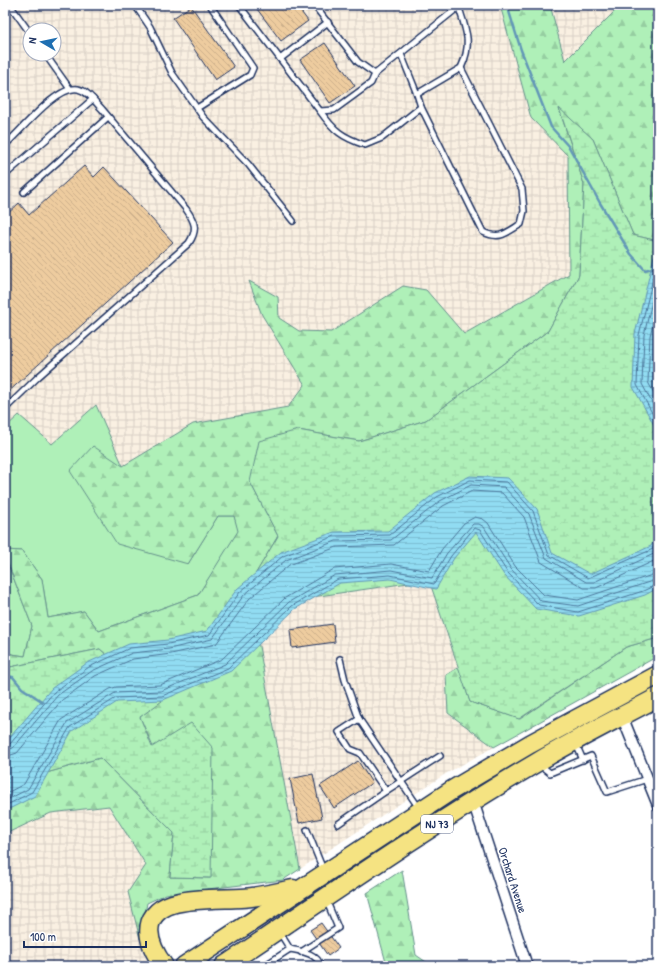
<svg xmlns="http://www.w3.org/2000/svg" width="663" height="971" font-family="'Patrick Hand',sans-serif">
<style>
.industrial{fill:url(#industrial-grid);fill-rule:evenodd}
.grass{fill:#aff0b8;stroke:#65908b}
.forest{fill:url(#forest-firs);stroke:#65908b}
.wetland{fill:url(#wetland-marsh);stroke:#65908b}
.water{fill:url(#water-rules);stroke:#6297b7}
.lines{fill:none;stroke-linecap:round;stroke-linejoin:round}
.shore{stroke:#4a7499;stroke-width:1}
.stream{stroke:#6297b7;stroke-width:2.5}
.building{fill:url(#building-back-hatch);stroke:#1b2f5e}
.lane-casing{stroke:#1b2f5e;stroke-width:8}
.street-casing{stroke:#1b2f5e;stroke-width:13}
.highway-casing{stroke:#1b2f5e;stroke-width:21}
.lane{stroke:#fff;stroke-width:5}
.street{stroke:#fff;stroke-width:10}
.highway{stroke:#f5e382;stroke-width:18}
.labels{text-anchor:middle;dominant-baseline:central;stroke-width:3;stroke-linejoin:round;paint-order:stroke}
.shield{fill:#fff;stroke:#5f6d8e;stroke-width:1}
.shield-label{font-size:11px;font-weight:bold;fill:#1b2f5e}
.street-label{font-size:12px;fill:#1b2f5e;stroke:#fff}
</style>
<defs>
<pattern id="industrial-grid" width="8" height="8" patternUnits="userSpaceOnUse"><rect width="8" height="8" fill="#faf0e2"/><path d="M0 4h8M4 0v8" fill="none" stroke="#d6cec4"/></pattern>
<pattern id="forest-firs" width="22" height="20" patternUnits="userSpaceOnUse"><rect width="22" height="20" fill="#aff0b8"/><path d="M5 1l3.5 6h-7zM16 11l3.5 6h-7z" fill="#96cea1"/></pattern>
<pattern id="wetland-marsh" width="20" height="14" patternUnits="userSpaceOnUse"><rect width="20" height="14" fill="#aff0b8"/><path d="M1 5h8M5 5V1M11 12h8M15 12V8" fill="none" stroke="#96cea1"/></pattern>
<pattern id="water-rules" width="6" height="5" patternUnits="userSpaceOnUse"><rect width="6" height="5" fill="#91dcf2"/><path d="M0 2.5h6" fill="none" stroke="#7cbdd2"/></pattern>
<pattern id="building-back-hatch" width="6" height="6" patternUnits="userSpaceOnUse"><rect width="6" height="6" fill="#eecc9f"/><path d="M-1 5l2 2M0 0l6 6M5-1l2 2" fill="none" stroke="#ccb08b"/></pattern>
</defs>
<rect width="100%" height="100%" fill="#fff"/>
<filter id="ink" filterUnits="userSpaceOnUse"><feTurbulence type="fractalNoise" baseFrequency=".025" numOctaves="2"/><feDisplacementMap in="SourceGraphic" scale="8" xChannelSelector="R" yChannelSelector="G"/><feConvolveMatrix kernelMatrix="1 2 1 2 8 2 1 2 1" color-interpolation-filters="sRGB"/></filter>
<g filter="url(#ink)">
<g class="industrial">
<path d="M5,5H658L569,274L502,312L5,634ZM30,30H54V54H30Z"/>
<polygon points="429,580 459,667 446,675 448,713 494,747 447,773 300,869 258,641 277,613 312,597"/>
<polygon points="109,806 146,865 140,939 150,966 5,966 5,834 51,813"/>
</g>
<g class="grass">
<polygon points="96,405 123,466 188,564 218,516 234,516 239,531 198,595 99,631 84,611 48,618 42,579 22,551 5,550 5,428 19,415 52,444"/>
<polygon points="5,556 32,626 25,656 5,653"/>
</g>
<g class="forest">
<polygon points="500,5 550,5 565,61 621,5 658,5 658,241 633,235 593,139 559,109 584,184 579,275 548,331 426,420 359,441 298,430 250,482 278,536 256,573 258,641 300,869 283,880 166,894 147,903 140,939 128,892 146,865 109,806 51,813 5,834 5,788 39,775 100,758 174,833 170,877 210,878 140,717 162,700 143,687 100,649 5,668 5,653 25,656 32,626 5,556 5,550 22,551 42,579 48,618 84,611 99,631 198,595 238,531 234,516 218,516 188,564 117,544 70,471 93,446 123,466 193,424 288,407 305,385 262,315 249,281 278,297 279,318 299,331 331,332 403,286 426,290 464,334 569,274 568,156 531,118"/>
<polygon points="658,638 658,656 494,747 448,713 446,675 459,667 470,702 520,719 626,647"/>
<polygon points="402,870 416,955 432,966 387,966 367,893"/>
</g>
<g class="wetland">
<polygon points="559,108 593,139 633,235 658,241 658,638 626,647 519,719 470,702 429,580 312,597 277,613 258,641 256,573 278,536 250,482 259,441 298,430 359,441 426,420 548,331 579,275 584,184"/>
<polygon points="100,649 142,687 146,688 162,701 140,717 152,747 191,723 213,748 211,878 170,877 174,833 100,758 39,775 5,788 5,668"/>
</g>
<g class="water">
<polygon points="658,254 658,432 633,387 635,334 654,256"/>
<polygon points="470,476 508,478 537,509 552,553 590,574 651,546 658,535 658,588 645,595 579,616 536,609 504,575 476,532 454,558 436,589 390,579 340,583 295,609 231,671 163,700 117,702 72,731 35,796 5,811 5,743 52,688 87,663 129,644 168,640 207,631 237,589 281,552 334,532 388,531 435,493"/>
</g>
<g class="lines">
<g class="shore">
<polyline points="658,258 639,335 637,385 658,424"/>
<polyline points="658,276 644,335 642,384 658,414"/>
<polyline points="658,302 650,336 648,382 658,401"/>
<polyline points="5,746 10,744 54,692 89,667 130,648 168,644 209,635 240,592 283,556 335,536 390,535 437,497 470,480 507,482 533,511 549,555 588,578 653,549 658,542"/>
<polyline points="5,751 13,748 58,695 92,671 132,653 169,649 212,639 244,595 286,560 336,541 391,540 440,501 471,485 504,487 529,514 546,558 586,582 594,582 658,552"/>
<polyline points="5,757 17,753 62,700 95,676 133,659 171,654 216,644 249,599 289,565 337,547 394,545 443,506 472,491 502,493 524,517 541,562 584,588 596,588 658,559"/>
<polyline points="5,794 24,784 61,720 110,689 116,687 160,685 222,659 285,598 334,569 391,564 429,571 442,549 464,523 475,517 483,519 488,523 515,566 544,595 578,600 658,573"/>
<polyline points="5,801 28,789 67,723 115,693 161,691 225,664 289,602 335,575 391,570 432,578 447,553 473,524 479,524 484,527 511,569 541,601 578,606 658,579"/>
<polyline points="5,806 32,792 70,727 116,698 162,696 228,668 292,606 338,579 390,575 434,584 451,556 474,528 480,530 507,572 539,605 578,612 643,591 658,584"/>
</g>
<g class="stream">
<polyline points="507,5 521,50 551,127 569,147 600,203 631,254 645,270 652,268"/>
<polyline points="5,676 13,677 22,688 43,702"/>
</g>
</g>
<g class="building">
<polygon points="254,5 296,5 308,21 281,41"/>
<polygon points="191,6 234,67 215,80 173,18"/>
<polygon points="325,43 355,86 330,103 300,60"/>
<polygon points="84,166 94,177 104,167 173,242 5,395 5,216 19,203 29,215"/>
<polygon points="333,624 335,642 292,648 290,630"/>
<polygon points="358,761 372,783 334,808 320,786"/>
<polygon points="313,774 322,818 299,823 290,779"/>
<polygon points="321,923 339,948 328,956 310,930"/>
</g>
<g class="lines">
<defs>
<g id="lane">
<polyline points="10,5 30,33"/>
<polyline points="135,5 150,27 172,73 203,117 248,164 293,221"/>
<polyline points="239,5 320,111 334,110 371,83 375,74"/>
<polyline points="314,5 358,62 375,74 461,5"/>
<path d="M459,8C467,32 472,45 461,68"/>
<polyline points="45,54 70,89"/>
<polyline points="280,59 328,22"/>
<path d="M417,94L461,68L522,189L524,211L521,224C506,233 500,240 483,232L421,107"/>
<polyline points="197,108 250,75 253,68 210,5"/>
<path d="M320,111C334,131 342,137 365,145L382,138L421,107L417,94L401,54"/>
<path d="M5,145C21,131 57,85 78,89C88,91 95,102 102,109L186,209C195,222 198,229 189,243L38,377L5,409"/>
<polyline points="5,175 93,99"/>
<polyline points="24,192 108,117"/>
<polyline points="340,659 345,680 359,719"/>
<polyline points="576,744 583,760"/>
<polyline points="539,764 550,773 591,756 607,792 647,779"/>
<polyline points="419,808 359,719 339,732 350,749 360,753 386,791 440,756"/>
<polyline points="338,824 386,791"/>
<polyline points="307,830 324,872"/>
<path d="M290,949C300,951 318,953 320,966"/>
<polyline points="301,952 338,928 327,902"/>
<polyline points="264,966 290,949 280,933"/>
</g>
<g id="street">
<polyline points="622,716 658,805"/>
<polyline points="473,801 527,966"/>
</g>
<g id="highway">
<path d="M164,966C148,945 138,915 172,904C190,898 222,899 241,898C259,897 275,893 293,889"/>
<polyline points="184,966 452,790 530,744 658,675"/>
<path d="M224,966C327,897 429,826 536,763C576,739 617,719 658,697"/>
</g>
</defs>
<use href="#lane" class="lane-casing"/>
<use href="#street" class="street-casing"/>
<use href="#highway" class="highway-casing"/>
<use href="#lane" class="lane"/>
<use href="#street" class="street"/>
<use href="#highway" class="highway"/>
</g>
</g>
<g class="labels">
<rect class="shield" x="421" y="815" width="32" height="18" rx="3"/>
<g class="shield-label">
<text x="437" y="824">NJ 73</text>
</g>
<g class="street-label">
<text transform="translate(513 880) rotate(72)">Orchard Avenue</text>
</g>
</g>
<rect width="663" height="971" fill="none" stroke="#fff" stroke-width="20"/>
<rect x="10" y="10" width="643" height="951" fill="none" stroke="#1b2f5e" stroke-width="1.5" filter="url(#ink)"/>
<g transform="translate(42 42) rotate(279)"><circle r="19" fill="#ffffff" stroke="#a4acbf"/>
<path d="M0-3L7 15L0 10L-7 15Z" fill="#1f6fb2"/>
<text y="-6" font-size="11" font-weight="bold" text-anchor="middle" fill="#1b2f5e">N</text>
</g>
<path d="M24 941v6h122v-6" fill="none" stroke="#1b2f5e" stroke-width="2"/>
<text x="30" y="941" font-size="12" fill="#1b2f5e" stroke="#ffffff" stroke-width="3" paint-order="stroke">100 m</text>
</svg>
